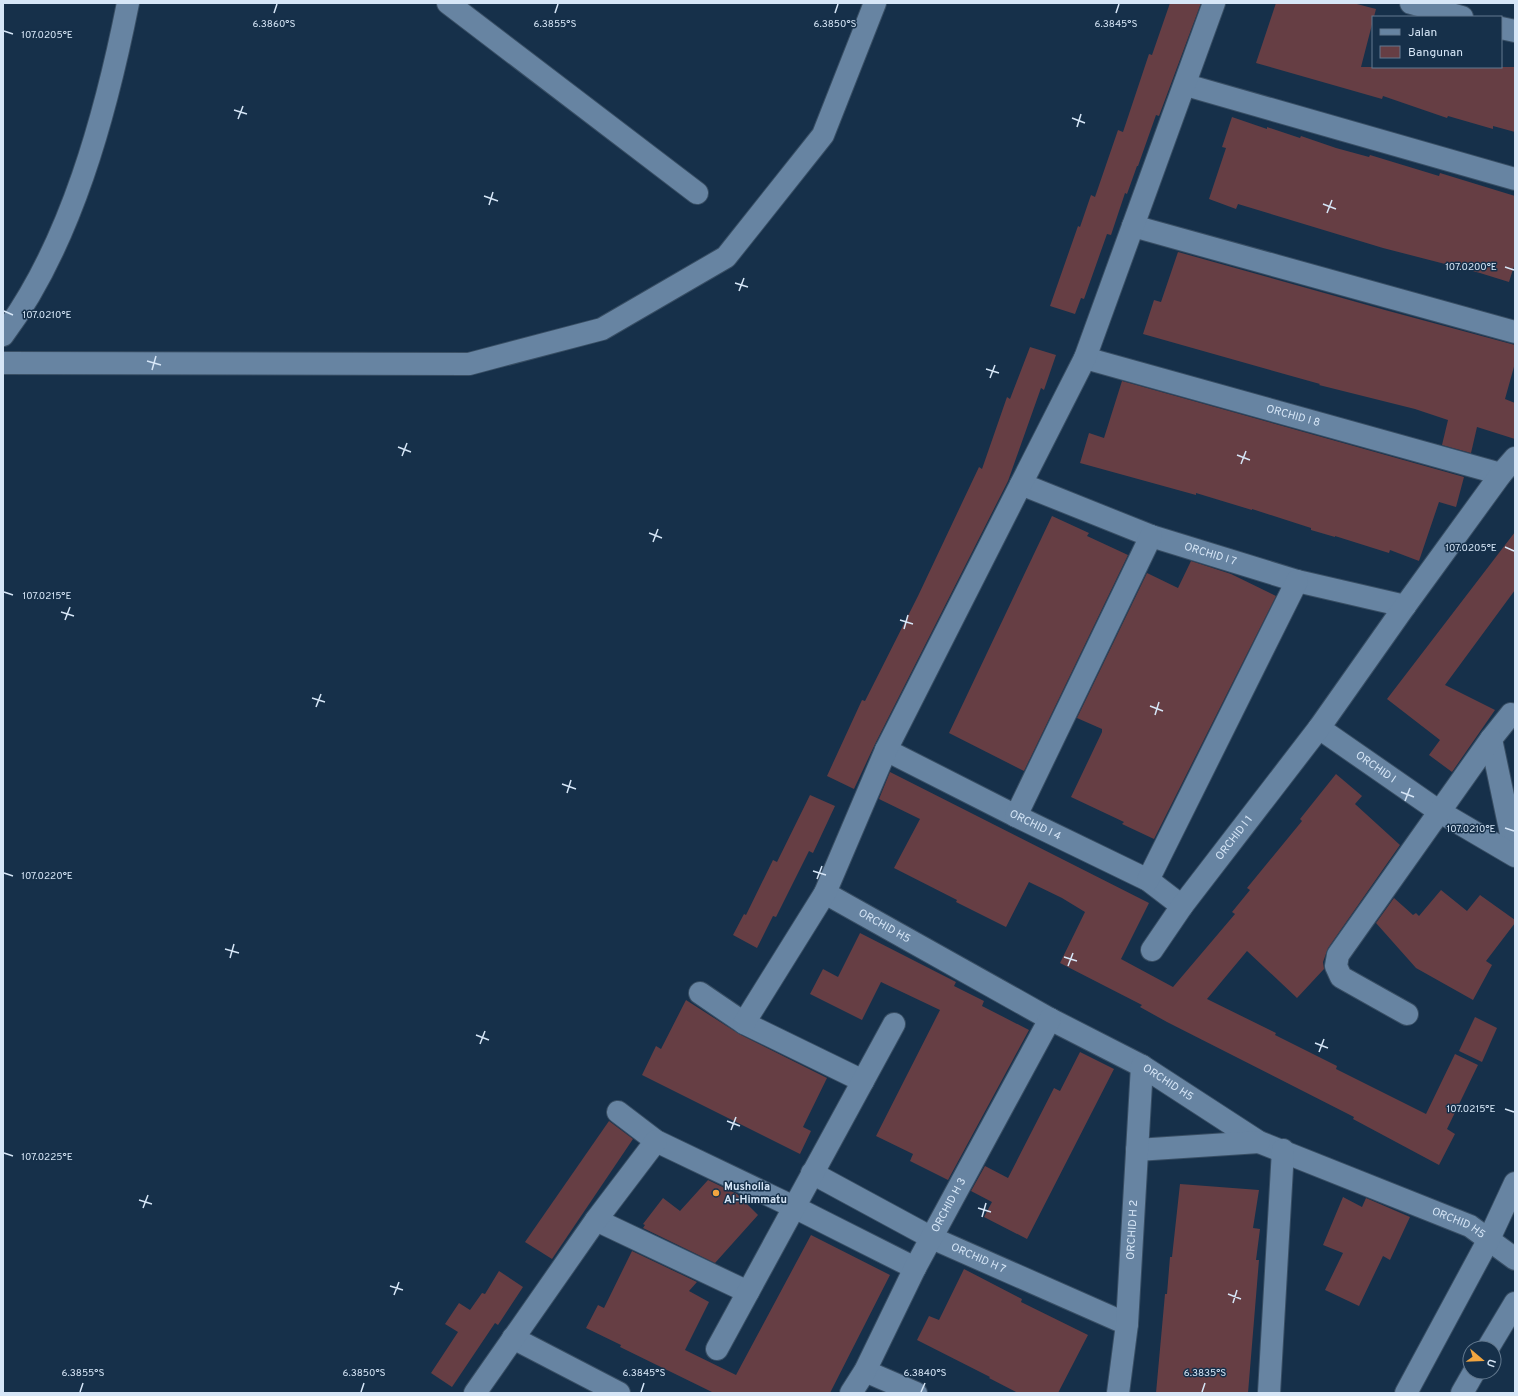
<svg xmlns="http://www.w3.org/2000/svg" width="1518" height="1396" font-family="Overpass,sans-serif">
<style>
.building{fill:#663e44}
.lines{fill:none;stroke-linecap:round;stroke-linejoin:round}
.minor-casing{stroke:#384e64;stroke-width:24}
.minor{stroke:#6784a2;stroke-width:22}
.ticks{fill:none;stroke:#d6e6f7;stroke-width:1.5}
.poi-dot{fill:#f1a540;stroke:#16304a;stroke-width:1.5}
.labels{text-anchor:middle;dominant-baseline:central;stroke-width:3;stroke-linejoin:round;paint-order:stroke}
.street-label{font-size:11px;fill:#d6e6f7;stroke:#16304a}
.poi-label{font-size:11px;font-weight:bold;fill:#d6e6f7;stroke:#16304a;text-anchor:start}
.ticks-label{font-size:10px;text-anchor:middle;fill:#d6e6f7;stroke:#16304a;stroke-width:3;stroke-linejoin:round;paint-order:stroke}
</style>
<rect width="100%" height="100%" fill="#16304a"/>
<g class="building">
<polygon points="1170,3 1201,3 1159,116 1156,115 1138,166 1137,166 1127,194 1125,193 1111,235 1107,234 1084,299 1081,298 1075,314 1050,306 1078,226 1080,227 1091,195 1095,197 1118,130 1123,132 1149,54 1152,55"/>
<polygon points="1276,3 1353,3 1376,9 1361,67 1515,67 1515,132 1493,126 1493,129 1448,116 1447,118 1383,96 1382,99 1256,63"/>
<polygon points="1232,117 1267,129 1267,127 1300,138 1301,136 1336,148 1369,157 1370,155 1439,176 1440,173 1515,196 1515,263 1509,282 1480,273 1383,248 1238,204 1236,209 1209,199 1226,148 1222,147"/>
<polygon points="1178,252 1385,310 1515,345 1515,363 1505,399 1515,403 1515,439 1477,427 1471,453 1442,445 1448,420 1415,409 1319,385 1320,384 1143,334 1154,300 1161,302"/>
<polygon points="1030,347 1056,355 1044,390 1041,388 1008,481 875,744 854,789 827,776 862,700 865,701 918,596 979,467 982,469 1007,397 1010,399"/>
<polygon points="1122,381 1464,477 1456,507 1439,502 1419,561 1390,550 1389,553 1335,536 1335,537 1311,530 1311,528 1252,509 1252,510 1196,493 1196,495 1080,463 1089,433 1104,438"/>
<polygon points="1052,516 1089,533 1087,536 1128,555 1024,771 949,733"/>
<polygon points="1515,532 1515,590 1445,685 1495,710 1452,772 1429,755 1440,740 1387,699"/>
<polygon points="1191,561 1231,574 1276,596 1154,839 1122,824 1124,822 1071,797 1102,732 1102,729 1077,718 1147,573 1178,588"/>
<polygon points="890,772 1149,903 1121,959 1173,987 1235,914 1232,912 1250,890 1247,888 1302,821 1300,819 1336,774 1362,796 1355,804 1400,845 1328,948 1323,962 1324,969 1297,998 1247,951 1207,999 1276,1033 1275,1035 1337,1066 1336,1069 1426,1114 1455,1054 1478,1065 1447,1129 1455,1134 1439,1165 1353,1119 1354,1117 1167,1022 1140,1007 1142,1005 1060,963 1085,912 1062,898 1029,882 1006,927 956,902 957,900 894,868 920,819 879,799"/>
<polygon points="810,795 835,806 813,853 809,851 776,917 773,916 757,948 733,935 744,914 746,915 773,860 777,862"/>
<polygon points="1441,890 1467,911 1480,895 1515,920 1515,923 1486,961 1492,965 1473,1000 1416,968 1376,923 1394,898 1413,915 1416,913 1419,916"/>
<polygon points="860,933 956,982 954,986 984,1001 982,1006 1029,1030 948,1180 910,1161 913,1154 876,1136 940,1010 881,982 862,1020 810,994 823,969 838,977"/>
<polygon points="686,1000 739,1034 827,1078 803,1127 811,1131 800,1154 642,1075 656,1046 661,1049"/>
<polygon points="1475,1017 1497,1028 1482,1062 1459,1051"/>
<polygon points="1080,1052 1114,1069 1027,1239 984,1217 992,1202 971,1191 985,1166 1008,1178 1054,1088 1060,1091"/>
<polygon points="609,1121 633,1139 552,1259 525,1242"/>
<polygon points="708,1180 737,1194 758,1215 715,1263 643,1228 645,1225 643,1224 663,1198 680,1211"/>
<polygon points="1180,1184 1259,1190 1253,1228 1260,1229 1256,1260 1259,1260 1248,1393 1156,1393 1165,1294 1167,1294 1170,1257 1172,1257"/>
<polygon points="1343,1197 1362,1207 1366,1198 1410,1217 1390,1260 1383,1256 1359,1306 1325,1290 1343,1253 1323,1245"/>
<polygon points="811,1235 890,1275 830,1393 714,1393 620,1347 621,1345 586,1328 598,1305 604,1308 632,1251 697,1282 689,1291 709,1302 685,1350 736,1375"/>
<polygon points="964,1269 1022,1299 1021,1302 1088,1335 1058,1393 1018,1393 989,1378 990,1377 917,1340 929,1316 939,1320"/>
<polygon points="499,1271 523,1287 498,1325 495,1323 452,1387 431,1373 458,1332 445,1324 459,1303 470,1310 482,1293 485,1294"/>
</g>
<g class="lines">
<defs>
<g id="minor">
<polyline points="448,3 697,193"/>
<polyline points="1411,3 1462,17"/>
<polyline points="1501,28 1515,31"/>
<polyline points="1186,85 1515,179"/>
<polyline points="1133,226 1515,332"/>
<path d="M3,335C71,244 106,113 128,3"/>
<path id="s1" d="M1085,358L1501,474"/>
<polyline points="3,363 469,364 602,329 726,257 823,135 875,3"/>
<path id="s2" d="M1021,484L1151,536L1297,581L1405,606"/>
<polyline points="1511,714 1491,739 1515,853"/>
<path id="s3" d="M1319,728L1440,812L1515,856"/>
<path id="s4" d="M886,750L1016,816L1148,880L1182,906"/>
<polyline points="1016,816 1151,536"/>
<polyline points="1148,880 1297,581"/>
<path id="s5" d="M825,893L1050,1019L1142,1066L1259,1142L1470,1226L1515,1259"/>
<path id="s6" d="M1152,950L1182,906L1319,728L1405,606L1501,474L1515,458"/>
<polyline points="700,993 744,1023 863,1081"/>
<polyline points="1407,1014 1341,977 1336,966 1338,955 1491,739"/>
<polyline points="744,1023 825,893 886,750 1085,358 1214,3"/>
<polyline points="618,1112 656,1141 794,1207 915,1268"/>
<polyline points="1137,1150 1259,1142"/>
<path id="s7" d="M812,1173L932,1238L1127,1324"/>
<polyline points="596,1220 748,1292"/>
<polyline points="513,1338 619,1393"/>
<polyline points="1488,1348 1515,1303"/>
<polyline points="717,1349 894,1024"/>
<polyline points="865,1371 916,1393"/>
<polyline points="475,1393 596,1220 656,1141"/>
<path id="s8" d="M851,1393L865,1371L915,1268L1050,1019"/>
<path id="s9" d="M1118,1393L1127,1324L1142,1066"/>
<polyline points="1269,1393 1283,1150"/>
<polyline points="1406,1393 1489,1239 1515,1183"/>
<polyline points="1462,1393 1474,1372"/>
</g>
</defs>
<use href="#minor" class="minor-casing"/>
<use href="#minor" class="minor"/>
</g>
<path class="ticks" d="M274,13L277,4M555,13L558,4M835,13L838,4M1116,13L1119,4M4,31L13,34M234,110L247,114M1072,118L1085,123M238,119L243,106M1077,127L1081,114M484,196L498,201M1323,204L1336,209M489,205L493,192M1327,213L1332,200M1505,267L1514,270M735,283L748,287M739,291L744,278M4,311L13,315M147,361L161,365M986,369L999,373M152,370L156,356M990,378L995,365M398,447L411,452M1237,455L1250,460M402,456L407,443M1241,464L1246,451M649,533L662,538M653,542L658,529M1505,547L1514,551M4,592L13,595M61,612L74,616M65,620L70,607M900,620L913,624M904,629L908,615M312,698L325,702M1150,706L1163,711M316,707L321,694M1155,715L1159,702M562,784L576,789M1401,792L1414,797M567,793L571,780M1405,801L1410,788M1505,828L1514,831M813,871L826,875M4,873L13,876M817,879L822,866M225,949L239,953M1064,957L1077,961M230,958L234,944M1068,966L1073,953M476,1035L489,1040M1315,1043L1328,1048M480,1044L485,1031M1319,1052L1324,1039M1505,1109L1514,1112M727,1121L740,1126M731,1130L736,1117M4,1153L13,1156M139,1200L152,1204M143,1208L148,1195M978,1208L991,1212M982,1217L986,1203M390,1286L403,1290M1228,1294L1241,1299M394,1295L399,1282M1233,1303L1237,1290M80,1392L83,1383M361,1392L364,1383M641,1392L644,1383M921,1392L925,1383M1202,1392L1205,1383"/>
<circle class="poi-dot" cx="716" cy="1193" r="4"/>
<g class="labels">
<g class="street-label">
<text stroke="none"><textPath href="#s1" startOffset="216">ORCHID I 8</textPath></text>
<text stroke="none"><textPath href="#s2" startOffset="202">ORCHID I 7</textPath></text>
<text stroke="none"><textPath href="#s3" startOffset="69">ORCHID I</textPath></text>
<text stroke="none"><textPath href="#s4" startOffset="167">ORCHID I 4</textPath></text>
<text stroke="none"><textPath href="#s6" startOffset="139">ORCHID I 1</textPath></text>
<text stroke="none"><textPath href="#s5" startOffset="68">ORCHID H5</textPath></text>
<text stroke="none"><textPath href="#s5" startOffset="392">ORCHID H5</textPath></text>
<text stroke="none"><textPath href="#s8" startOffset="212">ORCHID H 3</textPath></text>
<text stroke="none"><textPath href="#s5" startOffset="716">ORCHID H5</textPath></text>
<text stroke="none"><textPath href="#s9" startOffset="164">ORCHID H 2</textPath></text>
<text stroke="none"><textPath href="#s7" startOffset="187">ORCHID H 7</textPath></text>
</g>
<g class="poi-label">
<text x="724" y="1187">Musholla<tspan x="724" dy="13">Al-Himmatu</tspan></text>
</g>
</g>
<g class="ticks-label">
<text x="274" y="27">6.3860°S</text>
<text x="555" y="27">6.3855°S</text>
<text x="835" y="27">6.3850°S</text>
<text x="1116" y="27">6.3845°S</text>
<text x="47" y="38">107.0205°E</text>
<text x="1471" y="270">107.0200°E</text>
<text x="47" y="318">107.0210°E</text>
<text x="1471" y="551">107.0205°E</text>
<text x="47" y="599">107.0215°E</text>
<text x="1471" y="832">107.0210°E</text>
<text x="47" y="879">107.0220°E</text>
<text x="1471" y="1112">107.0215°E</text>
<text x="47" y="1160">107.0225°E</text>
<text x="83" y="1376">6.3855°S</text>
<text x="364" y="1376">6.3850°S</text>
<text x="644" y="1376">6.3845°S</text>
<text x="925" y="1376">6.3840°S</text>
<text x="1205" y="1376">6.3835°S</text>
</g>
<rect width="1518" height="1396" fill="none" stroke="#d6e6f7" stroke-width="8"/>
<rect x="1372" y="16" width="130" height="52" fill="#16304a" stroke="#63798f"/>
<rect x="1380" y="29" width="20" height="6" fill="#6784a2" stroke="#63798f"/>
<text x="1408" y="36" font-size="12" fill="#d6e6f7">Jalan</text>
<rect x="1380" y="46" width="20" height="12" fill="#663e44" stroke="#63798f"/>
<text x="1408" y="56" font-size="12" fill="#d6e6f7">Bangunan</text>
<g transform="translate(1482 1360) rotate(109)"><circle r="19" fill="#16304a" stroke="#63798f"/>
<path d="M0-3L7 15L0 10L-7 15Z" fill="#f1a540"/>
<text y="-6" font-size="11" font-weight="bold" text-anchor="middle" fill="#d6e6f7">U</text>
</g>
</svg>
